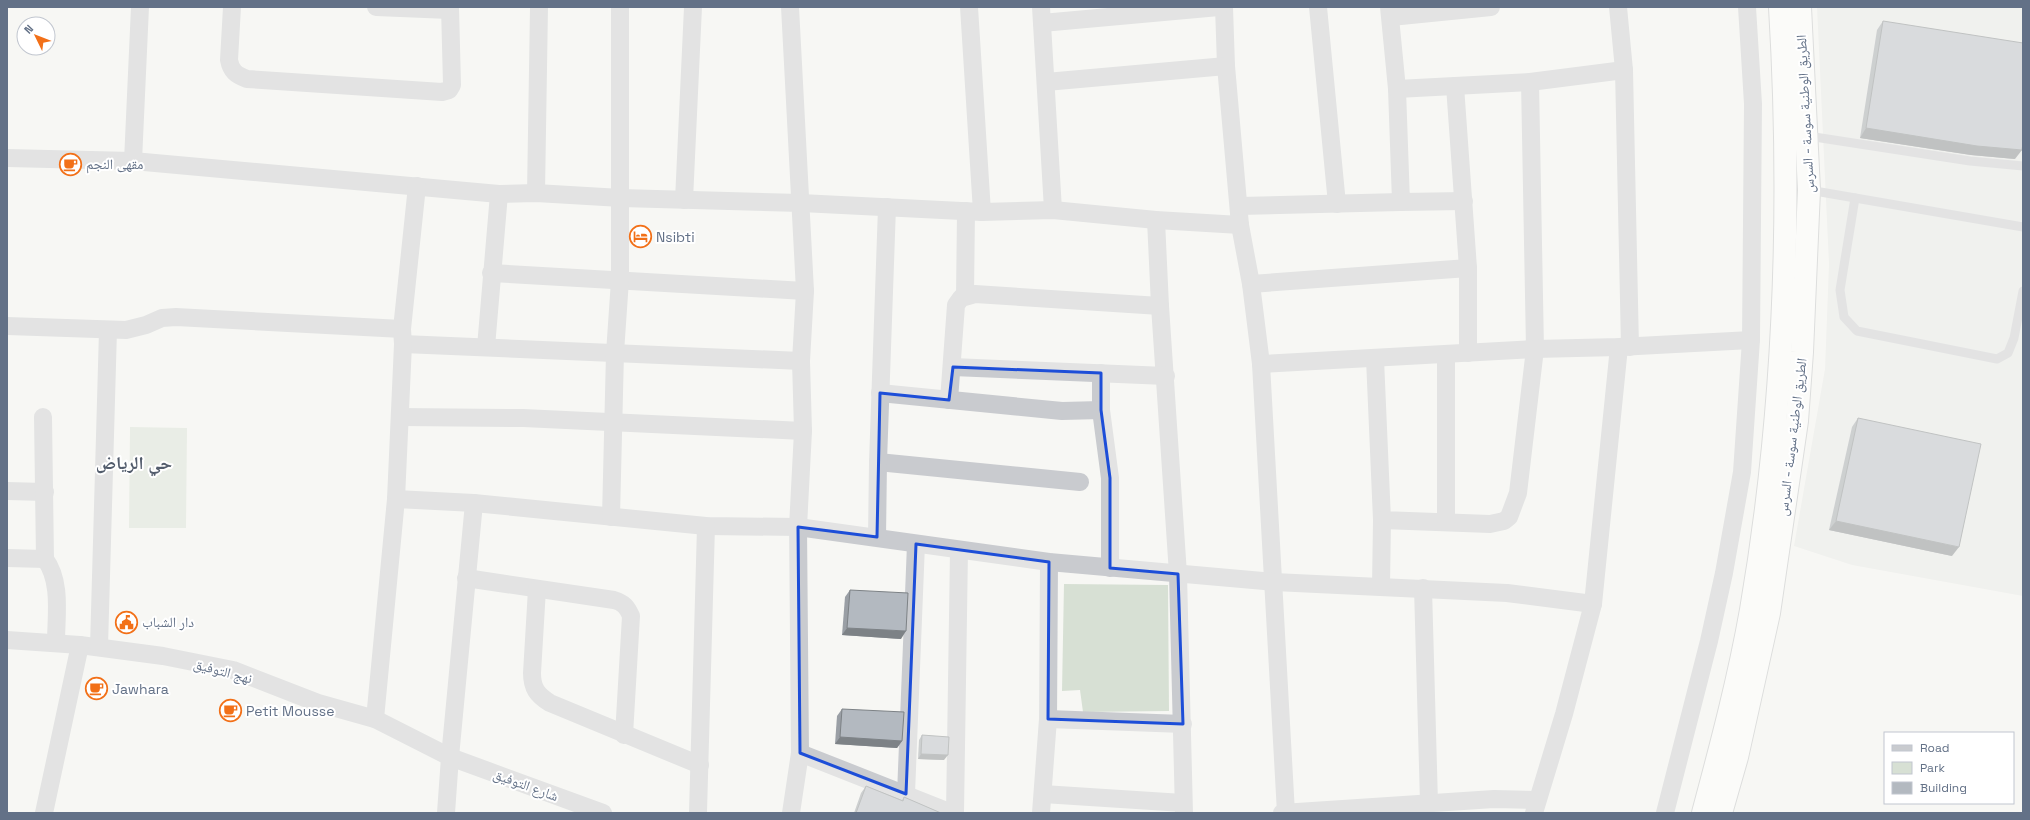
<svg xmlns="http://www.w3.org/2000/svg" width="2030" height="820" font-family="'Space Grotesk','Noto Naskh Arabic',sans-serif">
<style>
.built{fill:#e7e8e7}
.green{fill:#d7e0d4}
.lines{fill:none;stroke-linecap:round;stroke-linejoin:round}
.trunk-casing{stroke:#bcbec1;stroke-width:24}
.service{stroke:#c9cbcf;stroke-width:9}
.minor{stroke:#c9cbcf;stroke-width:18}
.trunk{stroke:#fff;stroke-width:22}
.wall{fill:#9a9fa5}
.shaded-wall{fill:#7d8286}
.building{fill:#b3b9c0;stroke:#7d8286}
.marked{fill:none;stroke:#1d4ed8;stroke-width:3;stroke-linejoin:round}
.labels{text-anchor:middle;dominant-baseline:central;stroke-width:4;stroke-linejoin:round;paint-order:stroke}
.street-label{font-size:14px;fill:#637187;stroke:#fff}
.poi-label{font-size:14px;fill:#637187;stroke:#fff;text-anchor:start}
.district-label{font-size:18px;font-weight:bold;fill:#525c6c;stroke:#fff}
</style>
<rect width="100%" height="100%" fill="#f7f7f4"/>
<polygon class="built" points="1817,7 2023,7 2023,596 1852,565 1794,546 1825,369 1829,264"/>
<g class="green">
<polygon points="130,427 187,428 186,528 129,528"/>
<polygon points="1064,584 1168,585 1169,711 1083,712 1080,690 1062,691"/>
</g>
<g class="lines">
<defs>
<g id="trunk">
<path d="M1703,813C1721,746 1739,678 1751,610C1785,412 1792,208 1780,7"/>
<polyline points="1721,813 1737,757 1769,613 1797,421 1802,352 1809,190 1800,7"/>
</g>
</defs>
<use href="#trunk" class="trunk-casing"/>
<g class="service">
<polyline points="1808,136 1970,161 2023,166"/>
<polyline points="1809,190 2023,227"/>
<polyline points="1855,198 1840,290 1844,317 1857,331 1997,359 2008,353 2014,338 2023,291"/>
</g>
<g class="minor">
<path d="M232,7L229,60C231,71 236,75 247,79L442,92L449,90L452,85L450,7"/>
<polyline points="376,7 449,10"/>
<polyline points="790,7 805,291 801,361 803,431 798,527 800,753 791,813"/>
<polyline points="969,7 982,212"/>
<polyline points="1041,7 1053,210"/>
<polyline points="1224,7 1226,66 1240,225 1251,284 1261,364 1286,813"/>
<polyline points="1318,7 1337,204"/>
<polyline points="1389,7 1397,89 1401,202 1464,201"/>
<polyline points="1618,7 1624,70 1630,347"/>
<polyline points="1391,17 1491,7"/>
<polyline points="1042,23 1219,7"/>
<polyline points="1046,82 1226,66"/>
<polyline points="1455,86 1468,268 1468,353"/>
<polyline points="1397,89 1530,82 1624,70"/>
<polyline points="7,158 133,161 499,194 536,193 621,198 801,203 982,212 1053,210 1156,220 1240,225"/>
<polyline points="133,161 140,7"/>
<polyline points="536,193 539,7"/>
<polyline points="684,200 693,7"/>
<polyline points="1239,206 1401,202"/>
<polyline points="1156,220 1160,306 1178,574 1184,813"/>
<polyline points="491,273 805,291"/>
<polyline points="1251,284 1468,268"/>
<polyline points="965,296 966,211"/>
<polyline points="7,326 126,330 146,325 162,318 176,317 402,329"/>
<polyline points="403,344 801,361"/>
<polyline points="486,347 499,194"/>
<polyline points="1375,359 1382,520 1490,524 1504,521 1509,517 1518,493 1535,349 1530,82"/>
<polyline points="1261,364 1535,349 1619,347 1751,340"/>
<polyline points="953,367 1166,376"/>
<polyline points="880,393 1062,411 1101,410 1101,373"/>
<polyline points="949,400 956,305 961,298 975,294 1160,306"/>
<polyline points="1101,410 1110,478 1110,568"/>
<polyline points="400,417 523,418 803,431"/>
<polyline points="878,462 1080,482"/>
<polyline points="7,491 45,492"/>
<polyline points="396,499 474,503 706,526 798,527 1049,562 1274,582 1507,593 1593,604"/>
<polyline points="611,517 615,353 620,280 620,7"/>
<polyline points="1446,522 1446,355"/>
<polyline points="877,537 878,462 887,207"/>
<polyline points="7,558 45,559 43,417"/>
<path d="M45,559C62,582 56,616 56,643"/>
<path d="M466,578L614,600C624,603 627,607 631,616L624,735"/>
<polyline points="1381,586 1382,520"/>
<polyline points="1423,588 1429,803"/>
<path d="M537,589L532,673C532,688 537,695 550,703L700,765"/>
<polyline points="7,640 80,645 163,656 233,670 318,703 375,719 450,757 603,813"/>
<polyline points="99,647 108,330"/>
<polyline points="375,719 396,499 403,344 402,329 417,186"/>
<polyline points="1048,719 1183,724"/>
<polyline points="800,753 952,813"/>
<polyline points="906,794 916,544"/>
<polyline points="1043,794 1183,803"/>
<polyline points="44,813 80,645"/>
<polyline points="446,813 450,757 474,503"/>
<polyline points="698,813 706,526"/>
<polyline points="955,813 959,550"/>
<polyline points="1041,813 1048,719 1049,562"/>
<polyline points="1282,813 1494,799 1537,800"/>
<polyline points="1534,813 1564,714 1593,604 1619,347"/>
<polyline points="1665,813 1709,641 1724,573 1742,472 1751,340 1753,104 1747,7"/>
</g>
<use href="#trunk" class="trunk"/>
</g>
<g class="wall">
<polygon points="1883,21 2015,159 1971,155 1860,138 1877,30"/>
<polygon points="1858,418 1952,556 1829,530 1852,427"/>
<polygon points="850,590 901,639 842,635 845,597"/>
<polygon points="842,709 902,741 897,748 835,744 837,716"/>
<polygon points="922,735 944,760 918,759 919,740"/>
<polygon points="866,786 902,800 904,797 941,813 854,813 861,793"/>
</g>
<g class="shaded-wall">
<polygon points="1866,128 2022,150 2015,159 1971,155 1860,138"/>
<polygon points="1836,521 1959,547 1952,556 1829,530"/>
<polygon points="847,628 906,631 901,639 842,635"/>
<polygon points="840,737 902,741 897,748 835,744"/>
<polygon points="921,754 948,755 944,760 918,759"/>
</g>
<g class="building">
<polygon points="1883,21 2023,43 2023,143 2022,150 1977,146 1866,128"/>
<polygon points="1858,418 1981,444 1959,547 1836,521"/>
<polygon points="850,590 908,593 906,631 847,628"/>
<polygon points="842,709 904,712 902,741 840,737"/>
<polygon points="922,735 949,737 948,755 921,754"/>
<polygon points="866,786 903,801 904,797 941,813 856,813"/>
</g>
<path d="M0 0H2030V820H0ZM953,367L1101,373V410L1110,478V568L1178,574L1183,724L1048,719L1049,562L916,544L906,794L800,753L798,527L877,537L880,393L949,400Z" fill="#f7f7f4" fill-opacity=".55" fill-rule="evenodd"/>
<path class="marked" d="M953,367L1101,373V410L1110,478V568L1178,574L1183,724L1048,719L1049,562L916,544L906,794L800,753L798,527L877,537L880,393L949,400Z"/>
<defs>
<symbol id="cafe-ring" viewBox="-11 -11 22 22"><circle r="9.5" fill="#fff" stroke="#f27018" stroke-width="1.5"/><path d="M-5.5-4.5H6V0H3Q3 3.5 0 3.5H-2.5Q-5.5 3.5-5.5 0ZM3-3.2v2h1.7v-2ZM-6 4.5H4V6H-6Z" fill="#f27018"/></symbol>
<symbol id="hotel-ring" viewBox="-11 -11 22 22"><circle r="9.5" fill="#fff" stroke="#f27018" stroke-width="1.5"/><path d="M-6-4.5h1.5V1H6V5H4.5V3h-9V5H-6ZM-4 0a1.8 1.8 0 1 1 3.6 0ZM.5 0V-2.5h3Q6-2.5 6 0Z" fill="#f27018"/></symbol>
<symbol id="civic-ring" viewBox="-11 -11 22 22"><circle r="9.5" fill="#fff" stroke="#f27018" stroke-width="1.5"/><path d="M-.6-6.5H3V-4.5H.6V-3L4-1V1h2V6H-6V1h2V-1L-.6-3ZM-1.2 2.5V6h2.4V2.5Z" fill="#f27018"/></symbol>
</defs>
<g fill-rule="evenodd">
<use href="#cafe-ring" x="58" y="152" width="25" height="25"/>
<use href="#hotel-ring" x="628" y="224" width="25" height="25"/>
<use href="#civic-ring" x="114" y="610" width="25" height="25"/>
<use href="#cafe-ring" x="84" y="676" width="25" height="25"/>
<use href="#cafe-ring" x="218" y="698" width="25" height="25"/>
</g>
<g class="labels">
<g class="street-label">
<text transform="translate(1805 114) rotate(-93)">الطريق الوطنية سوسة - السرس</text>
<text transform="translate(1792 437) rotate(-83)">الطريق الوطنية سوسة - السرس</text>
<text transform="translate(223 671) rotate(15)">نهج التوفيق</text>
<text transform="translate(526 785) rotate(20)">شارع التوفيق</text>
</g>
<g class="poi-label">
<text x="86" y="164">مقهى النجم</text>
<text x="656" y="237">Nsibti</text>
<text x="142" y="622">دار الشباب</text>
<text x="112" y="689">Jawhara</text>
<text x="246" y="711">Petit Mousse</text>
</g>
<g class="district-label">
<text x="134" y="462">حي الرياض</text>
</g>
</g>
<rect width="2030" height="820" fill="none" stroke="#637187" stroke-width="16"/>
<rect x="1884" y="732" width="130" height="72" fill="#ffffff" stroke="#c1c6cf"/>
<rect x="1892" y="745" width="20" height="6" fill="#c9cbcf" stroke="#c1c6cf"/>
<text x="1920" y="752" font-size="12" fill="#637187">Road</text>
<rect x="1892" y="762" width="20" height="12" fill="#d7e0d4" stroke="#c1c6cf"/>
<text x="1920" y="772" font-size="12" fill="#637187">Park</text>
<rect x="1892" y="782" width="20" height="12" fill="#b3b9c0" stroke="#c1c6cf"/>
<text x="1920" y="792" font-size="12" fill="#637187">Building</text>
<g transform="translate(36 36) rotate(313)"><circle r="19" fill="#ffffff" stroke="#c1c6cf"/>
<path d="M0-3L7 15L0 10L-7 15Z" fill="#f27018"/>
<text y="-6" font-size="11" font-weight="bold" text-anchor="middle" fill="#637187">N</text>
</g>
</svg>
